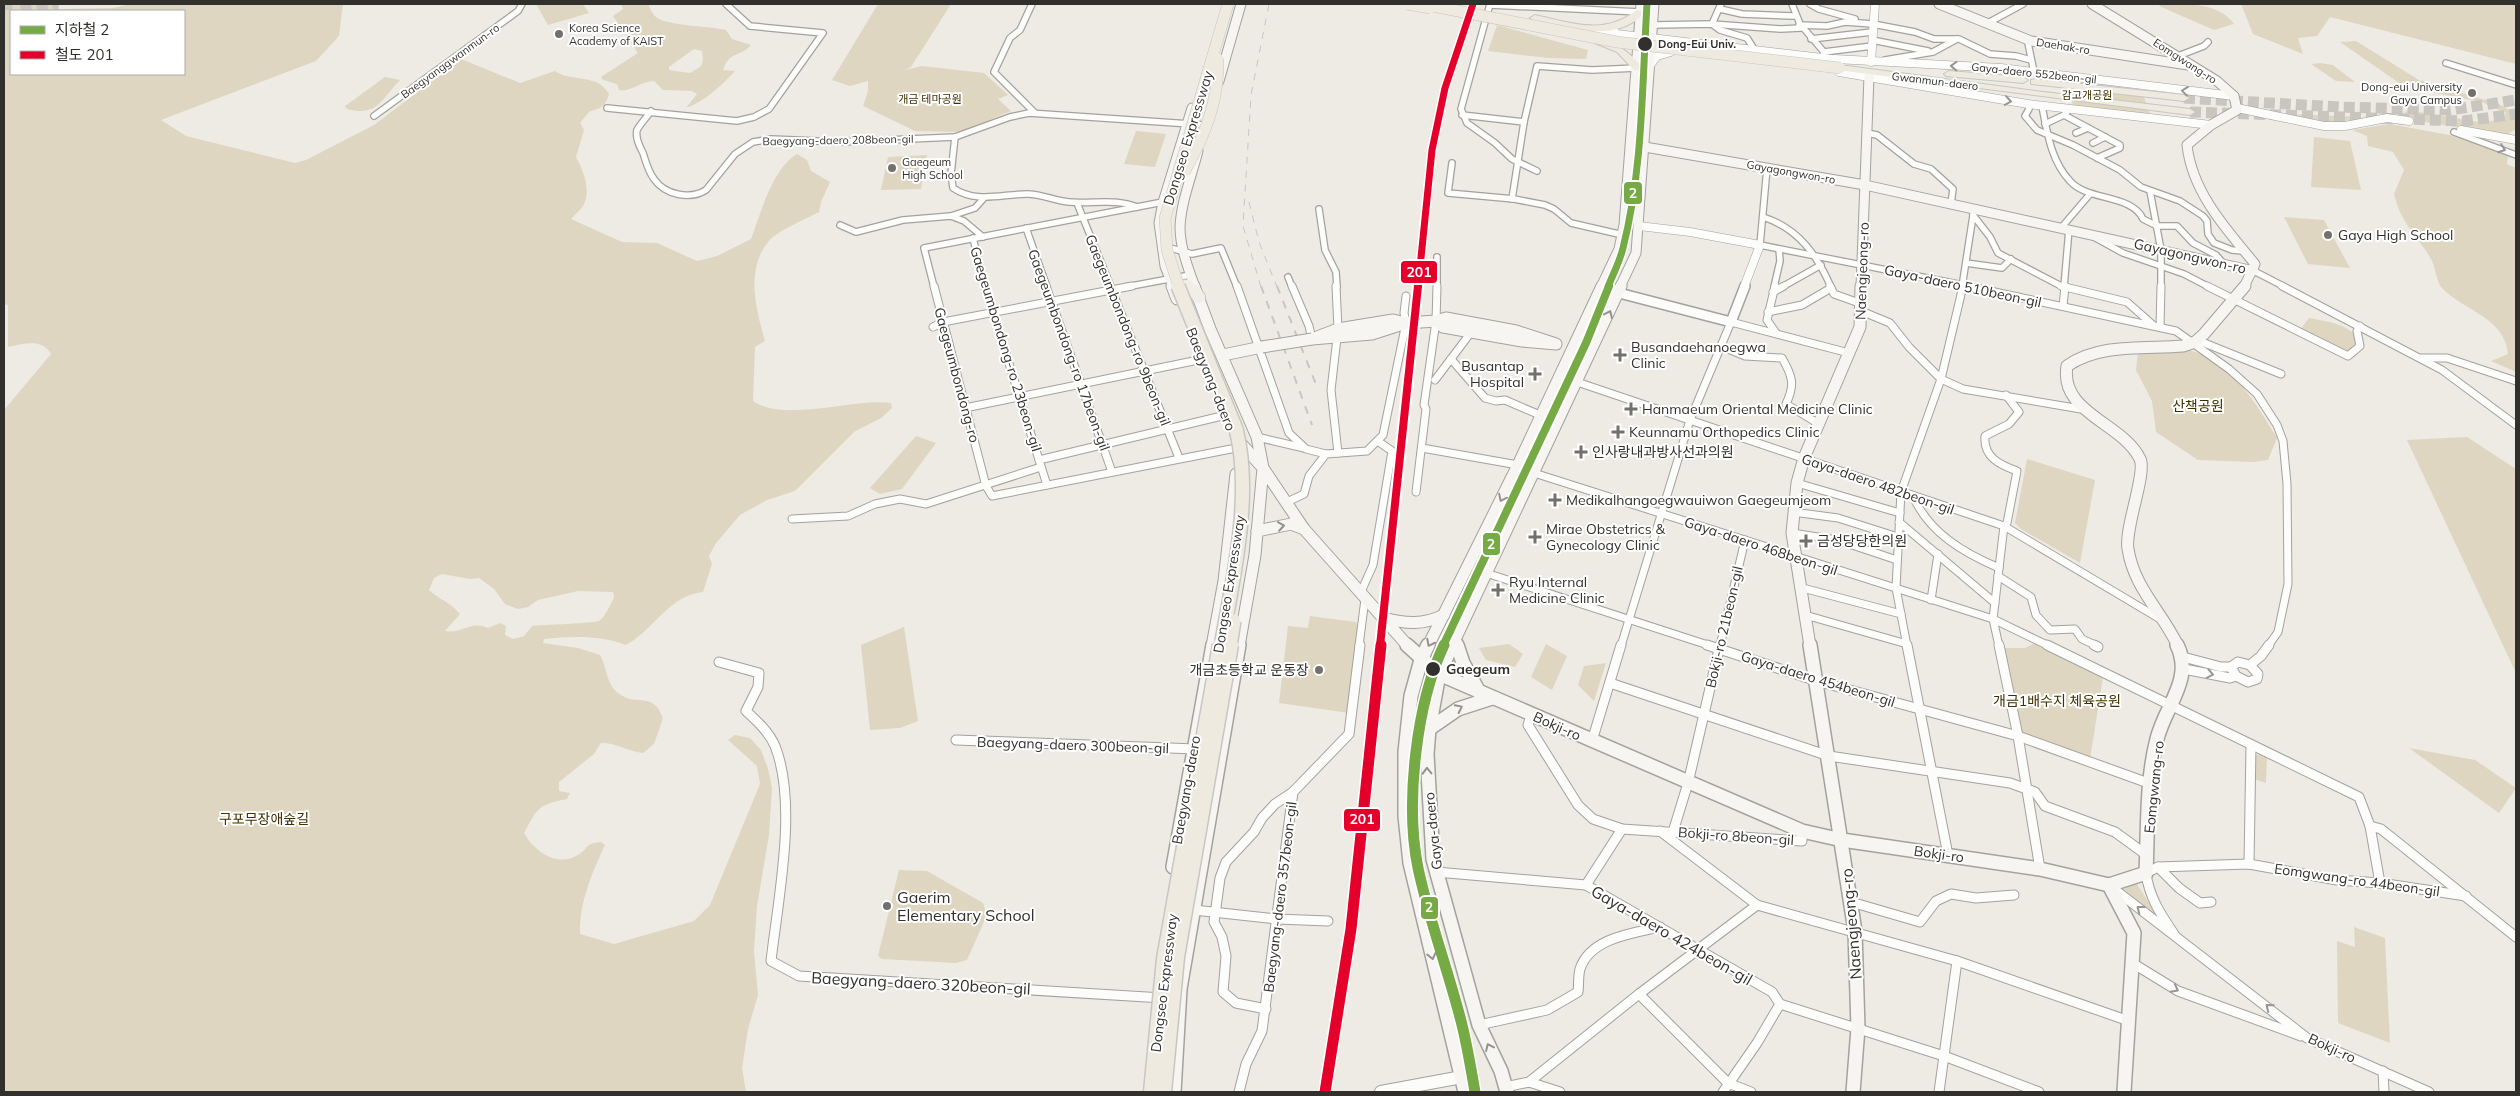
<svg xmlns="http://www.w3.org/2000/svg" width="2520" height="1096" font-family="Mulish,'Noto Sans KR',sans-serif">
<style>
.green{fill:#ded6c1;fill-rule:evenodd}
.lines{fill:none;stroke-linecap:round;stroke-linejoin:round}
.trunk-tunnel{stroke:#c8c6bf;stroke-width:11;stroke-dasharray:11 5;stroke-linecap:butt}
.minor-far2-casing{stroke:#a4a29e;stroke-width:8}
.minor-far1-casing{stroke:#a4a29e;stroke-width:9}
.minor-casing{stroke:#a4a29e;stroke-width:11}
.tertiary-far2-casing{stroke:#a4a29e;stroke-width:9}
.tertiary-far1-casing{stroke:#a4a29e;stroke-width:12}
.tertiary-casing{stroke:#a4a29e;stroke-width:14}
.secondary-far2-casing{stroke:#a4a29e;stroke-width:11}
.secondary-far1-casing{stroke:#a4a29e;stroke-width:13}
.secondary-casing{stroke:#a4a29e;stroke-width:16}
.primary-far1-casing{stroke:#c8c6c3;stroke-width:11}
.primary-casing{stroke:#c8c6c3;stroke-width:14}
.trunk-casing{stroke:#c8c6c3;stroke-width:2}
.minor-far2{stroke:#fcfcfb;stroke-width:5.5}
.minor-far1{stroke:#fcfcfb;stroke-width:7}
.minor{stroke:#fcfcfb;stroke-width:9}
.tertiary-far2{stroke:#fcfcfb;stroke-width:8}
.tertiary-far1{stroke:#fcfcfb;stroke-width:9}
.tertiary{stroke:#fcfcfb;stroke-width:12}
.secondary-far2{stroke:#f6f5f1;stroke-width:9}
.secondary-far1{stroke:#f6f5f1;stroke-width:11}
.secondary{stroke:#f6f5f1;stroke-width:13}
.primary-far1{stroke:#f1eee6;stroke-width:9}
.primary{stroke:#f1eee6;stroke-width:12}
.trunk{fill:#eeeadf;fill-rule:evenodd}
.rail-far1{stroke:#c7c6c4;stroke-width:1;stroke-dasharray:7 7;stroke-linecap:butt}
.rail{stroke:#c7c6c4;stroke-width:2;stroke-dasharray:8 8;stroke-linecap:butt}
.secondary-bridge-casing{stroke:#a4a29e;stroke-width:13;stroke-linecap:butt}
.trunk-bridge-far2-casing{stroke:#c8c6c3;stroke-width:12;stroke-linecap:butt}
.trunk-bridge-far1-casing{stroke:#c8c6c3;stroke-width:16;stroke-linecap:butt}
.trunk-bridge-casing{stroke:#c8c6c3;stroke-width:19;stroke-linecap:butt}
.secondary-bridge{stroke:#f6f5f1;stroke-width:11}
.trunk-bridge-far2{stroke:#eeeadf;stroke-width:11}
.trunk-bridge-far1{stroke:#eeeadf;stroke-width:13}
.trunk-bridge{stroke:#eeeadf;stroke-width:16}
.rail-1-far2-casing{stroke:#fff;stroke-width:10}
.rail-1-far1-casing{stroke:#fff;stroke-width:12}
.rail-1-casing{stroke:#fff;stroke-width:14}
.rail-1-far2{stroke:#e4002b;stroke-width:7}
.rail-1-far1{stroke:#e4002b;stroke-width:8}
.rail-1{stroke:#e4002b;stroke-width:11}
.metro-1-far2-casing{stroke:#fff;stroke-width:10}
.metro-1-far1-casing{stroke:#fff;stroke-width:12}
.metro-1-casing{stroke:#fff;stroke-width:14}
.metro-1-far2{stroke:#75aa44;stroke-width:7}
.metro-1-far1{stroke:#75aa44;stroke-width:8}
.metro-1{stroke:#75aa44;stroke-width:11}
.oneway{stroke:#979694}
.oneway2{stroke:#94928e}
.poi-dot{fill:#73716c;stroke:#fff;stroke-width:2}
.stop-dot{fill:#32302c;stroke:#fff;stroke-width:2}
.labels{text-anchor:middle;dominant-baseline:central;stroke-width:4;stroke-linejoin:round;paint-order:stroke}
.far-poi-label{font-size:11px;fill:#32302c;stroke:#fff;text-anchor:start}
.far-stop-label{font-size:11px;font-weight:bold;fill:#32302c;stroke:#fff;text-anchor:start}
.far-street-label{font-size:11px;fill:#32302c;stroke:#fff}
.far-park-label{font-size:11px;fill:#3f3000;stroke:#fff}
.street-label{font-size:14px;fill:#32302c;stroke:#fff}
.poi-label{font-size:14px;fill:#32302c;stroke:#fff;text-anchor:start}
.park-label{font-size:14px;fill:#3f3000;stroke:#fff}
.stop-label{font-size:14px;font-weight:bold;fill:#32302c;stroke:#fff;text-anchor:start}
.near-poi-label{font-size:16px;fill:#32302c;stroke:#fff;text-anchor:start}
.near-street-label{font-size:16px;fill:#32302c;stroke:#fff}
.line-badge{stroke:#fff;stroke-width:2}
.badge-label{font-size:14px;text-anchor:middle;font-weight:bold;fill:#fff}
</style>
<rect width="100%" height="100%" fill="#edebe4"/>
<g class="green">
<path d="M4,4H59L58,9L113,8L130,4H343L339,36L316,61L161,120L186,136L295,163L306,160L374,125L461,59L520,83L555,71C569,82 598,73 609,94C606,105 601,109 590,111L580,123L584,130L576,157C583,170 591,189 584,204C582,209 575,214 571,219L622,242L657,243L697,261L717,256L751,239C761,213 772,169 797,154L807,160L811,171L830,182L821,202L819,212C806,219 777,231 769,241C745,269 756,309 765,341L755,347L753,401C784,423 854,398 891,403L892,408L881,418L854,432L795,491L767,500L740,515L716,543L709,556L712,564L703,592C669,595 654,630 626,645C601,635 571,636 544,639L543,643L578,648L600,655C608,669 605,685 621,695C637,706 653,691 663,718L654,744L643,753C626,751 618,743 601,743L594,754L559,782V791L570,793L567,799C537,805 538,808 524,833C534,851 557,868 578,855C590,848 583,844 601,842L605,845C592,873 579,903 580,934L614,944L694,921L710,905L760,784L757,766L728,740L735,735L750,738L761,750L768,769L772,788L769,835L757,906L754,951L758,995L748,1029L742,1068L746,1092H4V410L51,354C42,338 24,344 8,347V305L4,304ZM11,11H184V74H11ZM442,574L470,579L479,578L494,589L505,604L518,609L528,607L538,600L578,591L613,592L614,598C610,605 605,617 599,621C596,623 541,625 532,626L524,636L513,639L505,635L506,626L500,623L488,628C469,620 464,634 445,631L460,614C450,602 440,600 429,590L434,578Z"/>
<polygon points="536,4 583,4 589,13 548,25"/>
<path d="M621,4H648C650,8 652,14 656,17C667,26 710,26 726,30L732,39L751,45C740,58 730,50 723,70L735,71C721,86 705,101 686,108L697,94L692,91L663,90L654,81C641,81 629,93 619,90L617,84L603,80L601,77L638,53L613,16L623,9ZM694,49L702,51C704,65 703,66 690,73L669,70V67Z"/>
<polygon points="878,4 951,4 911,67 905,70 922,66 984,73 1008,95 998,99 1011,111 961,132 915,131 863,106 868,91 868,81 850,86 832,80"/>
<path d="M2162,4C2186,4 2219,2 2234,24L2214,30L2159,6Z"/>
<polygon points="2241,4 2513,4 2516,5 2516,64 2330,17 2317,36 2298,38 2303,54 2253,34"/>
<polygon points="1497,25 1588,50 1586,59 1548,58 1488,51"/>
<polygon points="2356,41 2419,80 2499,104 2516,114 2516,129 2507,135 2400,118 2407,110 2485,123 2504,117 2506,113 2482,102 2405,87 2340,42"/>
<polygon points="2320,63 2333,65 2355,82 2336,81 2311,64"/>
<path d="M385,77L400,80C381,100 377,117 347,109L345,106Z"/>
<polygon points="2065,78 2141,89 2151,117 2074,108"/>
<path d="M2287,114L2363,117C2331,126 2318,122 2287,114Z"/>
<path d="M2390,124L2449,135L2508,154L2507,164L2516,168V372L2491,361L2508,354C2505,318 2465,311 2443,289C2436,283 2436,269 2432,261C2424,245 2410,232 2402,216C2398,209 2396,201 2394,194L2404,170L2393,152L2368,146L2367,136L2352,130Z"/>
<polygon points="1136,131 1166,134 1155,167 1124,164"/>
<polygon points="2314,137 2350,141 2361,190 2311,187"/>
<polygon points="927,155 921,189 881,190 888,157"/>
<polygon points="2284,217 2324,220 2350,268 2308,264"/>
<path d="M2309,318C2326,321 2355,325 2359,343L2348,353L2300,330Z"/>
<path d="M2189,350C2232,362 2255,402 2277,438L2268,460L2253,462L2198,460L2156,432L2152,401L2136,370L2138,352L2161,353Z"/>
<polygon points="916,436 936,443 902,489 880,494 870,488"/>
<polygon points="2467,437 2516,469 2516,673 2407,440"/>
<polygon points="2027,459 2095,480 2080,563 2021,529 2015,523"/>
<polygon points="1310,616 1356,622 1360,637 1349,713 1279,703 1288,626 1308,628"/>
<polygon points="904,627 918,721 900,728 870,730 861,645"/>
<polygon points="2035,643 2103,677 2090,759 2021,734 2002,648 2025,648"/>
<polygon points="1509,644 1523,654 1515,667 1486,660 1479,648"/>
<polygon points="1546,644 1567,656 1552,690 1531,677"/>
<polygon points="1606,663 1594,701 1578,685 1584,666"/>
<polygon points="2409,748 2475,760 2516,788 2499,813"/>
<polygon points="2267,754 2266,783 2254,779 2255,755"/>
<polygon points="899,870 927,871 983,903 987,915 967,960 956,963 882,959 878,956"/>
<polygon points="2135,881 2162,924 2122,890"/>
<polygon points="2354,927 2385,938 2390,1043 2338,1023 2337,941 2355,947"/>
</g>
<g class="lines">
<g class="trunk-tunnel">
<polyline points="4,5 12,4"/>
<polyline points="21,11 58,4"/>
<polyline points="2184,98 2339,107 2450,110 2516,100"/>
<polyline points="2190,112 2464,121 2516,114"/>
</g>
<defs>
<g id="minor-far2">
<polyline points="1032,4 1020,30 1010,38 994,72 1035,113"/>
<polyline points="1490,4 1461,109 1467,123 1495,143 1512,159 1537,171"/>
<polyline points="1721,4 1712,24 1720,30 1747,38 1754,49"/>
<polyline points="1792,4 1800,24 1824,52 1823,58"/>
<polyline points="1810,4 1819,9 1855,19"/>
<polyline points="1490,5 1640,12"/>
<polyline points="1720,9 1742,14 1794,16"/>
<polyline points="1986,24 2023,4"/>
<polyline points="1652,25 1712,24 1781,29 1801,28"/>
<polyline points="1799,25 1827,26 1845,22 1873,24 1915,32 1934,39 1959,39 1990,54 2016,56 2031,60"/>
<polyline points="1811,39 1872,32"/>
<polyline points="1872,40 1928,51"/>
<polyline points="2031,41 2028,43 2034,72"/>
<polyline points="1824,52 1872,46"/>
<polyline points="2178,56 2204,46 2208,42"/>
<polyline points="1885,60 1933,52 1957,39"/>
<polyline points="2446,63 2516,85"/>
<polyline points="2028,104 2029,109 2025,116 2037,130 2073,145 2120,170 2141,187 2180,201 2203,216 2207,221 2208,234 2214,243 2232,250 2243,251"/>
<path d="M2042,106C2047,132 2051,161 2070,181C2087,201 2132,194 2143,219L2157,226H2177L2193,243L2216,255L2223,263"/>
<polyline points="607,108 737,121 754,117 769,109 823,33 750,26 726,4"/>
<polyline points="2066,109 2067,112 2064,115 2120,145 2120,148 2097,158"/>
<path d="M651,111C647,117 640,124 637,130C635,138 640,147 643,153C646,162 648,171 654,179C665,195 690,200 706,190L735,154L753,142L771,139L841,142L955,137L1010,117L1029,113L1205,125"/>
<polyline points="1462,115 1524,122 1512,199"/>
<polyline points="374,116 518,11 522,4"/>
<polyline points="1524,122 1537,66 1592,70 1637,68"/>
<polyline points="2045,124 2064,115"/>
<polyline points="2454,132 2516,155"/>
<polyline points="1867,133 1877,135 1914,164 1931,169 1953,189 1951,204"/>
<polyline points="2076,133 2088,128"/>
<path d="M955,137L951,174L953,188C977,204 1001,194 1027,194C1042,194 1055,201 1069,202C1092,204 1115,198 1137,207"/>
<polyline points="2093,143 2105,137"/>
<polyline points="1452,163 1448,193 1514,199 1545,205 1554,209 1571,223 1623,235"/>
<polyline points="1767,168 1760,245 1973,287"/>
<polyline points="2150,191 2161,250 2161,287"/>
<polyline points="1077,203 1111,287"/>
<polyline points="1319,209 1325,250 1336,272 1337,287"/>
<polyline points="1973,215 1990,237 1998,253 2063,287"/>
<polyline points="951,216 975,208 984,198"/>
<path d="M1763,217C1798,228 1817,255 1831,287"/>
<polyline points="840,225 856,232 903,220 951,216 964,221 983,237"/>
<polyline points="1026,228 1047,287"/>
<polyline points="2061,228 2090,194"/>
<polyline points="2094,237 2123,253 2184,274 2209,287"/>
<polyline points="973,238 985,287"/>
<polyline points="1163,246 1192,254 1221,248 1237,287"/>
<polyline points="1966,263 2002,268 2011,259"/>
<polyline points="2254,271 2285,287"/>
<polyline points="1288,277 1292,287"/>
<polyline points="934,287 924,248 1163,202"/>
<polyline points="1126,287 1190,275"/>
<polyline points="1437,287 1437,257"/>
<polyline points="1774,287 1780,261 1779,249"/>
<polyline points="1782,287 1821,265"/>
<polyline points="1962,287 1974,209"/>
<polyline points="2064,287 2069,229"/>
</g>
<g id="minor-far1">
<polyline points="934,286 986,486 992,496 1236,448"/>
<polyline points="985,286 1039,460"/>
<polyline points="1046,286 1112,472"/>
<polyline points="1110,286 1179,458"/>
<polyline points="1237,286 1289,433 1306,449 1326,454"/>
<polyline points="1292,286 1309,326 1312,339"/>
<polyline points="1336,286 1338,329"/>
<polyline points="1775,286 1767,320 1776,333"/>
<polyline points="1830,286 1834,294 1862,304"/>
<polyline points="1967,286 2176,331 2229,369 2257,394 2277,425 2283,441 2287,484 2288,584 2278,632 2268,646"/>
<polyline points="2061,286 2127,302 2153,325"/>
<polyline points="2207,286 2348,356 2360,346 2357,331 2360,326"/>
<polyline points="2282,286 2442,370 2516,425"/>
<polyline points="1773,292 1784,286"/>
<polyline points="2063,306 2065,286"/>
<polyline points="1861,311 1890,323 1909,347 1941,379 1963,389 2081,409"/>
<polyline points="1768,312 1802,305 1831,288"/>
<polyline points="933,327 943,322 1132,286"/>
<polyline points="2160,327 2161,286"/>
<polyline points="1337,338 1331,390 1338,453"/>
<polyline points="2197,340 2281,374"/>
<path d="M1721,346L1745,356L1782,358C1793,377 1795,385 1786,404L1819,424"/>
<polyline points="2421,358 2447,358 2516,381"/>
<polyline points="1451,359 1485,398 1496,401 1505,400 1542,416"/>
<polyline points="1435,380 1472,331"/>
<polyline points="1577,382 2004,526 2160,619"/>
<polyline points="965,408 1203,359"/>
<polyline points="1257,437 1304,448"/>
<polyline points="1422,448 1518,465"/>
<polyline points="1534,473 1993,619 2049,646"/>
<polyline points="1797,483 1900,513"/>
<polyline points="1047,485 1039,460 1226,415"/>
<polyline points="1416,492 1426,409 1424,405 1436,321 1437,286"/>
<path d="M1913,496C1929,533 1964,553 1999,568"/>
<polyline points="1287,502 1304,494 1309,476 1326,454 1367,451 1383,435 1406,323 1404,313 1406,296"/>
<polyline points="1793,512 1838,518 1898,537"/>
<polyline points="792,519 848,516 875,504 900,499 926,504 1041,467"/>
<polyline points="1899,522 1995,603"/>
<polyline points="1792,533 1837,540 1897,560"/>
<polyline points="1486,573 1711,646"/>
<polyline points="1998,576 2031,597 2036,615 2050,630 2075,629 2082,639 2097,646"/>
<polyline points="1799,587 1901,614"/>
<polyline points="1360,594 1373,565 1392,451 1379,442"/>
<polyline points="1931,600 1938,554"/>
<polyline points="1805,615 1907,644"/>
<polyline points="1359,646 1365,599"/>
<polyline points="1621,646 1690,420 1731,322 1849,353"/>
<polyline points="1720,646 1745,540"/>
<polyline points="1907,646 1896,588 1901,492 1941,379 1963,286"/>
<path d="M1999,646L1993,619L2004,526L2007,523L2017,471C2000,465 1983,457 1985,436L2009,424L2019,412L2006,395"/>
</g>
<g id="minor">
<polyline points="1707,645 1817,681 2018,736 2151,784"/>
<polyline points="1907,645 1948,855"/>
<polyline points="1999,645 2018,736 2040,869"/>
<polyline points="2047,645 2359,797 2370,826 2380,883"/>
<polyline points="2094,645 2098,647"/>
<polyline points="2183,657 2221,667 2231,667"/>
<path d="M719,662L759,673L758,687L746,711C757,721 769,732 775,746C798,804 778,899 771,961L799,976L1163,998"/>
<polygon points="2238,662 2250,665 2258,674 2257,679 2248,682 2236,676 2231,667"/>
<polyline points="2250,665 2261,656 2269,645"/>
<polyline points="2184,669 2230,678 2236,676"/>
<polyline points="1610,683 1829,756 2010,783 2035,792 2045,806 2115,832 2148,856"/>
<polyline points="1531,715 1528,725 1578,805 1593,819 1622,829 1802,841 1802,831"/>
<polyline points="956,740 1196,749"/>
<polyline points="1592,741 1621,645"/>
<polyline points="2370,826 2381,829 2516,937"/>
<polyline points="1660,831 1757,905 1957,961 2129,1021"/>
<polyline points="1673,832 1688,783 1720,645"/>
<polyline points="2249,864 2251,745"/>
<polyline points="2158,867 2179,888 2200,903 2211,902"/>
<polyline points="1436,872 1586,885 1772,992 1780,1004 1944,1056 2039,1092"/>
<polyline points="1586,885 1622,829"/>
<polyline points="2114,889 2307,1038 2429,1092"/>
<polyline points="1851,902 1920,922 1936,901 1951,894 1976,898 2014,895"/>
<polyline points="1194,910 1277,919 1328,921"/>
<path d="M2174,934C2161,915 2149,897 2146,873L2158,867L2249,864L2337,880L2380,883L2466,896"/>
<polyline points="2134,964 2178,991 2301,1036"/>
<polyline points="1639,994 1728,1083 1751,1092"/>
<polyline points="1266,1009 1236,1003 1223,992 1226,956 1222,937 1214,922 1220,878 1226,862 1254,832 1262,818 1275,804 1293,792"/>
<path d="M1479,1025L1547,1010L1578,992C1579,984 1578,976 1580,969C1590,938 1633,933 1660,927"/>
<polyline points="2383,1071 2384,1092"/>
<polyline points="1529,1082 1560,1092"/>
<polyline points="1505,1087 1529,1082 1639,994 1757,905"/>
<polyline points="1239,1092 1246,1064 1262,1031 1293,792 1349,734 1360,645"/>
<polyline points="1723,1092 1757,1043 1780,1004"/>
<polyline points="1939,1092 1957,961"/>
</g>
<g id="tertiary-far2">
<polyline points="1581,31 1614,31"/>
<polyline points="1608,33 1840,60"/>
<polyline points="1835,59 2001,68 2234,96"/>
<polyline points="1871,62 1875,4"/>
<polyline points="1651,64 1657,56 1671,52"/>
<polyline points="1839,72 2028,104 2211,125"/>
<polyline points="2237,108 2324,126 2345,126 2387,118 2409,121"/>
<polyline points="2461,130 2516,140"/>
<polyline points="1639,226 1690,232 1760,245 1744,287"/>
</g>
<polyline id="tertiary-far1" points="1619,293 1731,322 1745,286"/>
<polyline id="tertiary" points="1381,1092 1462,1077"/>
<g id="secondary-far2">
<polyline points="1939,4 2031,41 2188,65"/>
<path d="M2092,4L2217,81L2234,96L2237,110L2211,125L2187,145C2192,192 2226,229 2255,264L2244,287"/>
<polyline points="1219,81 1241,4"/>
<polyline points="1639,146 1865,185 2254,271"/>
<polyline points="1173,287 1165,266 1159,223 1163,202 1192,108"/>
<path d="M1195,287C1188,268 1180,247 1180,227C1181,202 1192,175 1198,151"/>
<polyline points="1601,287 1619,249 1624,225 1641,4"/>
<polyline points="1620,287 1636,253 1654,4"/>
<polyline points="1861,287 1869,76"/>
</g>
<g id="secondary-far1">
<polyline points="1172,286 1177,299"/>
<polyline points="1194,286 1210,329 1257,437 1263,468 1255,555 1239,646"/>
<polygon points="1446,318 1516,331 1556,344 1522,341 1443,327 1436,321"/>
<polygon points="1393,320 1406,323 1372,334 1312,339 1338,329"/>
<polyline points="1406,323 1436,321"/>
<polyline points="1223,355 1262,347"/>
<polyline points="1237,439 1263,468 1304,529 1408,646"/>
<polyline points="1257,531 1291,524 1304,529"/>
<path d="M1384,618C1406,624 1423,625 1444,615"/>
<polyline points="1455,639 1457,646"/>
<polyline points="1212,646 1224,581 1236,474"/>
<polyline points="1428,646 1518,465 1602,286"/>
<polyline points="1452,646 1621,286"/>
<polyline points="1810,646 1792,533 1797,483 1804,458 1860,327 1861,286"/>
<path d="M2178,646C2162,612 2134,588 2128,549C2124,529 2147,473 2140,459C2123,423 2059,413 2067,366C2099,343 2146,349 2183,346L2195,342L2204,334L2245,286"/>
</g>
<g id="secondary">
<polyline points="1407,645 1439,674 1802,831 1842,840 2040,869 2109,885"/>
<polyline points="1428,645 1421,660 1411,696 1405,752 1405,816 1410,863 1465,1092"/>
<polyline points="1452,645 1439,674 1429,729 1427,754 1433,859 1479,1025 1501,1071 1507,1092"/>
<polyline points="1457,645 1463,663 1479,692"/>
<polyline points="1810,645 1855,931 1858,1028 1853,1092"/>
<polyline points="1429,729 1458,709 1492,698"/>
<polyline points="1173,867 1213,645"/>
<path d="M2109,885L2146,873C2148,829 2146,781 2157,739C2165,706 2194,679 2177,645"/>
<polyline points="2109,885 2134,933 2124,1092"/>
<polyline points="1174,1092 1180,989 1239,645"/>
</g>
<polyline id="primary-far1" points="1180,287 1187,285 1189,287"/>
<g id="primary">
<polyline points="1188,286 1199,297"/>
<polyline points="1177,294 1177,288 1184,286"/>
</g>
<g id="trunk">
<path d="M1637,10L1645,12C1621,39 1584,32 1552,25C1545,23 1536,23 1530,18L1535,15C1572,23 1604,36 1637,10Z"/>
<path d="M1598,38C1617,43 1630,52 1642,68L1640,70H1634L1617,52L1595,43V39Z"/>
<polygon points="1840,65 2035,91 2190,109 2195,112 2190,115 1837,70 1835,68"/>
<polygon points="1949,71 2023,77 2028,80 2023,83 1946,76 1944,74"/>
<polygon points="2035,79 2184,95 2189,98 2184,101 2031,84 2031,80"/>
</g>
</defs>
<use href="#minor-far2" class="minor-far2-casing"/>
<use href="#minor-far1" class="minor-far1-casing"/>
<use href="#minor" class="minor-casing"/>
<use href="#tertiary-far2" class="tertiary-far2-casing"/>
<use href="#tertiary-far1" class="tertiary-far1-casing"/>
<use href="#tertiary" class="tertiary-casing"/>
<use href="#secondary-far2" class="secondary-far2-casing"/>
<use href="#secondary-far1" class="secondary-far1-casing"/>
<use href="#secondary" class="secondary-casing"/>
<use href="#primary-far1" class="primary-far1-casing"/>
<use href="#primary" class="primary-casing"/>
<use href="#trunk" class="trunk-casing"/>
<use href="#minor-far2" class="minor-far2"/>
<use href="#minor-far1" class="minor-far1"/>
<use href="#minor" class="minor"/>
<use href="#tertiary-far2" class="tertiary-far2"/>
<use href="#tertiary-far1" class="tertiary-far1"/>
<use href="#tertiary" class="tertiary"/>
<use href="#secondary-far2" class="secondary-far2"/>
<use href="#secondary-far1" class="secondary-far1"/>
<use href="#secondary" class="secondary"/>
<use href="#primary-far1" class="primary-far1"/>
<use href="#primary" class="primary"/>
<use href="#trunk" class="trunk"/>
<g class="rail-far1">
<polyline points="1249,202 1259,242 1277,287"/>
<polyline points="1261,287 1243,226 1251,95 1269,4"/>
</g>
<g class="rail">
<polyline points="1261,286 1312,425"/>
<polyline points="1277,286 1317,387"/>
</g>
<defs>
<polyline id="secondary-bridge" points="1262,347 1312,339"/>
<g id="trunk-bridge-far2">
<polyline points="1407,4 1430,8"/>
<polyline points="1422,4 1617,42 1840,68"/>
<path d="M1184,172C1205,136 1219,101 1218,59"/>
<polyline points="1179,287 1167,250 1165,218 1228,4"/>
</g>
<g id="trunk-bridge-far1">
<path d="M1178,286L1236,429C1253,495 1233,579 1221,646"/>
<polyline points="1230,646 1234,621"/>
</g>
<g id="trunk-bridge">
<polyline points="1152,1092 1165,959 1221,645"/>
<polyline points="1163,1092 1176,957 1230,645"/>
</g>
</defs>
<use href="#secondary-bridge" class="secondary-bridge-casing"/>
<use href="#trunk-bridge-far2" class="trunk-bridge-far2-casing"/>
<use href="#trunk-bridge-far1" class="trunk-bridge-far1-casing"/>
<use href="#trunk-bridge" class="trunk-bridge-casing"/>
<use href="#secondary-bridge" class="secondary-bridge"/>
<use href="#trunk-bridge-far2" class="trunk-bridge-far2"/>
<use href="#trunk-bridge-far1" class="trunk-bridge-far1"/>
<use href="#trunk-bridge" class="trunk-bridge"/>
<defs>
<polyline id="rail-1-far2" points="1418,287 1432,150 1445,88 1473,4"/>
<polyline id="rail-1-far1" points="1380,646 1418,286"/>
<polyline id="rail-1" points="1325,1092 1351,929 1381,645"/>
</defs>
<use href="#rail-1-far2" class="rail-1-far2-casing"/>
<use href="#rail-1-far1" class="rail-1-far1-casing"/>
<use href="#rail-1" class="rail-1-casing"/>
<use href="#rail-1-far2" class="rail-1-far2"/>
<use href="#rail-1-far1" class="rail-1-far1"/>
<use href="#rail-1" class="rail-1"/>
<defs>
<path id="metro-1-far2" d="M1608,287C1613,274 1620,261 1623,248C1643,169 1642,85 1647,4"/>
<polyline id="metro-1-far1" points="1443,646 1586,343 1609,286"/>
<path id="metro-1" d="M1444,645C1416,704 1405,804 1418,868C1429,920 1448,970 1461,1021C1467,1044 1471,1069 1475,1092"/>
</defs>
<use href="#metro-1-far2" class="metro-1-far2-casing"/>
<use href="#metro-1-far1" class="metro-1-far1-casing"/>
<use href="#metro-1" class="metro-1-casing"/>
<use href="#metro-1-far2" class="metro-1-far2"/>
<use href="#metro-1-far1" class="metro-1-far1"/>
<use href="#metro-1" class="metro-1"/>
</g>
<defs><path id="oneway-chevron" d="M-2-3.5L2.5 0L-2 3.5" fill="none" stroke-width="1.6" stroke-linecap="round" stroke-linejoin="round" transform="scale(1.25)"/></defs>
<g class="oneway">
<use href="#oneway-chevron" transform="translate(1954 66) rotate(-178)"/>
<use href="#oneway-chevron" transform="translate(2185 91) rotate(-173)"/>
<use href="#oneway-chevron" transform="translate(2008 101) rotate(8)"/>
<use href="#oneway-chevron" transform="translate(2502 149) rotate(20)"/>
<use href="#oneway-chevron" transform="translate(2210 674) rotate(11)"/>
<use href="#oneway-chevron" transform="translate(2140 909) rotate(-143)"/>
<use href="#oneway-chevron" transform="translate(2175 989) rotate(28)"/>
<use href="#oneway-chevron" transform="translate(2269 1007) rotate(-141)"/>
</g>
<g class="oneway2">
<use href="#oneway-chevron" transform="translate(1609 314) rotate(-65)"/>
<use href="#oneway-chevron" transform="translate(1502 498) rotate(116)"/>
<use href="#oneway-chevron" transform="translate(1281 526) rotate(-8)"/>
<use href="#oneway-chevron" transform="translate(1430 643) rotate(117)"/>
<use href="#oneway-chevron" transform="translate(1459 708) rotate(-26)"/>
<use href="#oneway-chevron" transform="translate(1427 771) rotate(-92)"/>
<use href="#oneway-chevron" transform="translate(1432 956) rotate(77)"/>
<use href="#oneway-chevron" transform="translate(1489 1047) rotate(-115)"/>
</g>
<g class="poi-dot">
<circle cx="559" cy="34" r="5"/>
<circle cx="2472" cy="93" r="5"/>
<circle cx="892" cy="168" r="5"/>
<circle cx="2328" cy="235" r="5"/>
<path d="M1617.5 347.5h5v5h5v5h-5v5h-5v-5h-5v-5h5z"/>
<path d="M1532.5 366.5h5v5h5v5h-5v5h-5v-5h-5v-5h5z"/>
<path d="M1628.5 401.5h5v5h5v5h-5v5h-5v-5h-5v-5h5z"/>
<path d="M1615.5 424.5h5v5h5v5h-5v5h-5v-5h-5v-5h5z"/>
<path d="M1578.5 444.5h5v5h5v5h-5v5h-5v-5h-5v-5h5z"/>
<path d="M1552.5 492.5h5v5h5v5h-5v5h-5v-5h-5v-5h5z"/>
<path d="M1532.5 529.5h5v5h5v5h-5v5h-5v-5h-5v-5h5z"/>
<path d="M1803.5 533.5h5v5h5v5h-5v5h-5v-5h-5v-5h5z"/>
<path d="M1495.5 582.5h5v5h5v5h-5v5h-5v-5h-5v-5h5z"/>
<circle cx="1319" cy="670" r="5"/>
<circle cx="887" cy="906" r="5"/>
</g>
<g class="stop-dot">
<circle cx="1645" cy="44" r="8"/>
<circle cx="1433" cy="669" r="8"/>
</g>
<g class="labels">
<g class="far-poi-label">
<text x="569" y="28">Korea Science<tspan x="569" dy="13">Academy of KAIST</tspan></text>
<text x="2462" y="87" text-anchor="end">Dong-eui University<tspan x="2462" dy="13">Gaya Campus</tspan></text>
<text x="902" y="162">Gaegeum<tspan x="902" dy="13">High School</tspan></text>
</g>
<g class="far-stop-label">
<text x="1658" y="44">Dong-Eui Univ.</text>
</g>
<g class="far-street-label">
<text transform="translate(2063 46) rotate(9)">Daehak-ro</text>
<text transform="translate(450 61) rotate(-36)">Baegyanggwanmun-ro</text>
<text transform="translate(2185 61) rotate(33)">Eomgwang-ro</text>
<text transform="translate(2034 73) rotate(6)">Gaya-daero 552beon-gil</text>
<text transform="translate(1935 81) rotate(7)">Gwanmun-daero</text>
<text transform="translate(838 140) rotate(-1)">Baegyang-daero 208beon-gil</text>
<text transform="translate(1791 172) rotate(10)">Gayagongwon-ro</text>
</g>
<g class="far-park-label">
<text x="2087" y="95">감고개공원</text>
<text x="930" y="99">개금 테마공원</text>
</g>
<g class="street-label">
<text transform="translate(1188 138) rotate(-73)">Dongseo Expressway</text>
<text transform="translate(2190 256) rotate(13)">Gayagongwon-ro</text>
<text transform="translate(1862 271) rotate(-88)">Naengjeong-ro</text>
<text transform="translate(1963 286) rotate(12)">Gaya-daero 510beon-gil</text>
<text transform="translate(1128 330) rotate(68)">Gaegeumbondong-ro 9beon-gil</text>
<text transform="translate(1006 349) rotate(73)">Gaegeumbondong-ro 23beon-gil</text>
<text transform="translate(1069 350) rotate(70)">Gaegeumbondong-ro 17beon-gil</text>
<text transform="translate(957 375) rotate(75)">Gaegeumbondong-ro</text>
<text transform="translate(1211 379) rotate(68)">Baegyang-daero</text>
<text transform="translate(1878 484) rotate(19)">Gaya-daero 482beon-gil</text>
<text transform="translate(1761 546) rotate(18)">Gaya-daero 468beon-gil</text>
<text transform="translate(1229 584) rotate(-81)">Dongseo Expressway</text>
<text transform="translate(1724 627) rotate(-77)">Bokji-ro 21beon-gil</text>
<text transform="translate(1818 679) rotate(17)">Gaya-daero 454beon-gil</text>
<text transform="translate(1557 726) rotate(24)">Bokji-ro</text>
<text transform="translate(1073 745) rotate(2)">Baegyang-daero 300beon-gil</text>
<text transform="translate(2154 787) rotate(-84)">Eomgwang-ro</text>
<text transform="translate(1186 790) rotate(-80)">Baegyang-daero</text>
<text transform="translate(1433 831) rotate(-96)">Gaya-daero</text>
<text transform="translate(1736 836) rotate(4)">Bokji-ro 8beon-gil</text>
<text transform="translate(1939 854) rotate(8)">Bokji-ro</text>
<text transform="translate(2357 880) rotate(8)">Eomgwang-ro 44beon-gil</text>
<text transform="translate(1280 897) rotate(-83)">Baegyang-daero 357beon-gil</text>
<text transform="translate(1164 983) rotate(-83)">Dongseo Expressway</text>
<text transform="translate(2332 1048) rotate(25)">Bokji-ro</text>
</g>
<g class="poi-label">
<text x="2338" y="235">Gaya High School</text>
<text x="1631" y="347">Busandaehanoegwa<tspan x="1631" dy="16">Clinic</tspan></text>
<text x="1524" y="366" text-anchor="end">Busantap<tspan x="1524" dy="16">Hospital</tspan></text>
<text x="1642" y="409">Hanmaeum Oriental Medicine Clinic</text>
<text x="1629" y="432">Keunnamu Orthopedics Clinic</text>
<text x="1592" y="452">인사랑내과방사선과의원</text>
<text x="1566" y="500">Medikalhangoegwauiwon Gaegeumjeom</text>
<text x="1546" y="529">Mirae Obstetrics &amp;<tspan x="1546" dy="16">Gynecology Clinic</tspan></text>
<text x="1817" y="541">금성당당한의원</text>
<text x="1509" y="582">Ryu Internal<tspan x="1509" dy="16">Medicine Clinic</tspan></text>
<text x="1309" y="670" text-anchor="end">개금초등학교 운동장</text>
</g>
<g class="park-label">
<text x="2198" y="406">산책공원</text>
<text x="2057" y="701">개금1배수지 체육공원</text>
<text x="264" y="819">구포무장애숲길</text>
</g>
<g class="stop-label">
<text x="1446" y="669">Gaegeum</text>
</g>
<g class="near-poi-label">
<text x="897" y="897">Gaerim<tspan x="897" dy="18">Elementary School</tspan></text>
</g>
<g class="near-street-label">
<text transform="translate(1851 924) rotate(-95)">Naengjeong-ro</text>
<text transform="translate(1672 935) rotate(30)">Gaya-daero 424beon-gil</text>
<text transform="translate(921 983) rotate(3)">Baegyang-daero 320beon-gil</text>
</g>
</g>
<g class="line-badge">
<rect x="1623" y="181" width="20" height="24" rx="5" fill="#75aa44"/>
<rect x="1400" y="260" width="38" height="24" rx="5" fill="#e4002b"/>
<rect x="1482" y="532" width="19" height="24" rx="5" fill="#75aa44"/>
<rect x="1343" y="808" width="38" height="24" rx="5" fill="#e4002b"/>
<rect x="1420" y="896" width="19" height="24" rx="5" fill="#75aa44"/>
</g>
<g class="badge-label">
<text x="1633" y="198">2</text>
<text x="1419" y="277">201</text>
<text x="1491" y="549">2</text>
<text x="1362" y="824">201</text>
<text x="1429" y="912">2</text>
</g>
<rect width="2520" height="1096" fill="none" stroke="#32302c" stroke-width="10"/>
<rect x="10" y="10" width="175" height="65" fill="#ffffff" stroke="#adacab"/>
<rect x="20" y="26" width="25" height="8" fill="#75aa44" stroke="#adacab"/>
<text x="55" y="35" font-size="15" fill="#32302c">지하철 2</text>
<rect x="20" y="51" width="25" height="8" fill="#e4002b" stroke="#adacab"/>
<text x="55" y="60" font-size="15" fill="#32302c">철도 201</text>
</svg>
